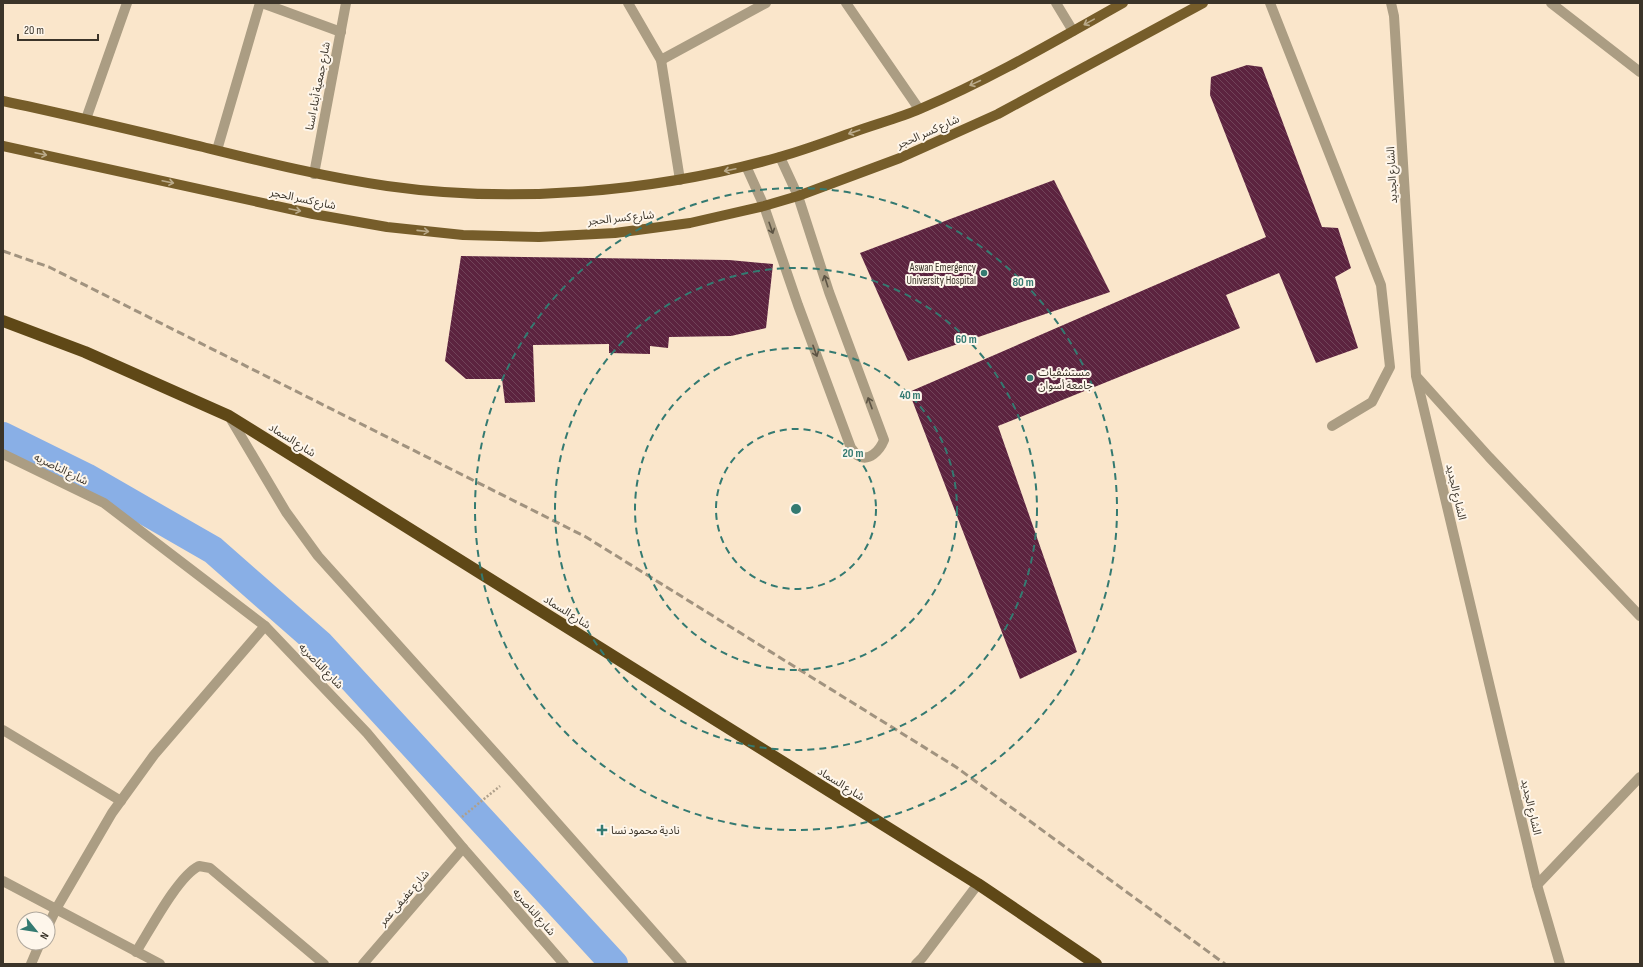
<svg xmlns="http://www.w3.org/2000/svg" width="1643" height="967" font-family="'Sofia Sans Condensed','Noto Sans Arabic',sans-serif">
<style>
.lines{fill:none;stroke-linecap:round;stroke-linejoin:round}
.canal{stroke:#89afe6;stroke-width:28}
.building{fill:url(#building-back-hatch)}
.path{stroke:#afa08b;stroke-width:2.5;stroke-dasharray:2 2;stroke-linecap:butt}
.minor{stroke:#ab9d83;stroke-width:10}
.major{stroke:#765d2a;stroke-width:10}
.highway{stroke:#5f4817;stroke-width:12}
.rail{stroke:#a1937f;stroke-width:3;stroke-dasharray:8 4;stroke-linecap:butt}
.oneway{stroke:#baaa8a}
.oneway2{stroke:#5d5444}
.ring{fill:none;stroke:#347a71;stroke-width:2;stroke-dasharray:7 5}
.poi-dot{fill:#347a71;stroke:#fef6eb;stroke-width:1.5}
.labels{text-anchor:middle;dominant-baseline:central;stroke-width:4;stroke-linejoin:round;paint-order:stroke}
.street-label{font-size:11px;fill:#3b3429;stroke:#fef6eb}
.poi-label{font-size:11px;fill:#3b3429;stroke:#fef6eb;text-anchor:start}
.centre{fill:#347a71;stroke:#fef6eb;stroke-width:2}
.ring-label{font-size:12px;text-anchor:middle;font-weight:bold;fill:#347a71;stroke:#fef6eb;stroke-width:4;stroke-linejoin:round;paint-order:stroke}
</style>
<defs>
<pattern id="building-back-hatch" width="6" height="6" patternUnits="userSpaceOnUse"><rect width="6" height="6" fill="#5c233f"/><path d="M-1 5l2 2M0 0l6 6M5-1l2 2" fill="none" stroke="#714359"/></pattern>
</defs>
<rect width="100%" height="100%" fill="#fae6cb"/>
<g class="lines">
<polyline class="canal" points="3,436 86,477 213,550 320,644 614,964"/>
</g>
<g class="building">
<polygon points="1247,65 1262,67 1322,227 1338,228 1351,268 1335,277 1358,348 1316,363 1279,273 1226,295 1240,328 998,426 1077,652 1020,679 909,392 1266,237 1210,95 1211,77"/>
<polygon points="1054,180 1110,292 908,361 860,253"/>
<polygon points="461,256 729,260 773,264 766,328 731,336 669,337 668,348 650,346 650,354 609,353 609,344 533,345 535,402 505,403 502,379 466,379 445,361"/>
</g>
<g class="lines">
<polyline class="path" points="462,817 500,786"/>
<g class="minor">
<polyline points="262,3 341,32"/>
<polyline points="628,3 661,60 680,180"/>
<polyline points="846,3 919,109"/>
<polyline points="1056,3 1073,31"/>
<polyline points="1270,3 1381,285 1390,367 1372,402 1332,426"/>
<polyline points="1391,3 1394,16 1416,376 1537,885 1560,964"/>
<polyline points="1551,3 1640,72"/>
<polyline points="661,60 766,3"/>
<polyline points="86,119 127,3"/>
<polyline points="217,150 260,3"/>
<path d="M746,166L764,206L798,305L851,448C853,450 855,453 857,455C869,463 880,450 884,440L829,292L798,196L780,157"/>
<polyline points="314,174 346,3"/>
<polyline points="1417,377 1489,457 1640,616"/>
<polyline points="229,416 286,512 318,556 514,774 682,964"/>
<polyline points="3,454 104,503 265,626 367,733 463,848 564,964"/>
<polyline points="3,730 121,801"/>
<polyline points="3,881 160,964"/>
<polyline points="1537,885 1640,777"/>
<polyline points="48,926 56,909 112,813 154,755 265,626"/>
<path d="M136,952C150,930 178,876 199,866L210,868L324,964"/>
<polyline points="31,964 40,943"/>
<polyline points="363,964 463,848"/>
<polyline points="916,964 922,958 978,884"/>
</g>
<g class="major">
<path d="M3,101C70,115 136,131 203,147C264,162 324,177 387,186C514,204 653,192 776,158C802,151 828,141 854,132C876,124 899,118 920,109C991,79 1057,40 1123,3"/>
<polyline points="3,146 313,214 387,227 463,235 539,237 615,233 690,223 764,206 798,196 900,158 998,114 1203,3"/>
</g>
<polyline class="highway" points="3,321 85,352 229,416 978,884 1096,964"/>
<polyline class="rail" points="3,251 49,267 586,537 956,767 1225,964"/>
</g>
<defs><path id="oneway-shaft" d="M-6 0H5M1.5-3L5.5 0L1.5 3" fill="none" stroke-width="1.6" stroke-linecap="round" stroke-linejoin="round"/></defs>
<g class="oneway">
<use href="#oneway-shaft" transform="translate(1089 22) rotate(151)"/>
<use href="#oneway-shaft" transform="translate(975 83) rotate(155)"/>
<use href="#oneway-shaft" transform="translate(854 132) rotate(161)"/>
<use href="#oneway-shaft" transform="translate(41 154) rotate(12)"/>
<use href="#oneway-shaft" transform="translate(730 170) rotate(168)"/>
<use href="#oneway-shaft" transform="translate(168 182) rotate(12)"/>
<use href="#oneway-shaft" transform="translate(295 210) rotate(12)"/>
<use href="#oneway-shaft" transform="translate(423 231) rotate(6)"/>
</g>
<g class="oneway2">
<use href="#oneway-shaft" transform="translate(771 228) rotate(71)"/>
<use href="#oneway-shaft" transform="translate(826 281) rotate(-108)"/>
<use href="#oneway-shaft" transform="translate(815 351) rotate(70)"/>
<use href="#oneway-shaft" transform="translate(870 403) rotate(-110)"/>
</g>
<g class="ring">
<circle cx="796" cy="509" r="80"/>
<circle cx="796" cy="509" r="161"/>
<circle cx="796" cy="509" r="241"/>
<circle cx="796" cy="509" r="321"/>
</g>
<g class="poi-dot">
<circle cx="984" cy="273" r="4"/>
<circle cx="1030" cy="378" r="4"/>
<path d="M600 824h4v4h4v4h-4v4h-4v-4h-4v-4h4z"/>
</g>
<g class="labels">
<g class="street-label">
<text transform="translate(318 86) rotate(-79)">شارع جمعية أبناء اسنا</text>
<text transform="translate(928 132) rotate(-24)">شارع كسر الحجر</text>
<text transform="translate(1392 175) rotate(-93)">الشارع الجديد</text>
<text transform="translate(303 199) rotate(12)">شارع كسر الحجر</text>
<text transform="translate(621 218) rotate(-6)">شارع كسر الحجر</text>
<text transform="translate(292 440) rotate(32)">شارع السماد</text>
<text transform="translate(61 469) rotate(26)">شارع الناصريه</text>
<text transform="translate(1456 492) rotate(77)">الشارع الجديد</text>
<text transform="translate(567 612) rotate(32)">شارع السماد</text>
<text transform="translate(321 666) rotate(46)">شارع الناصريه</text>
<text transform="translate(841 784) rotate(32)">شارع السماد</text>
<text transform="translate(1531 807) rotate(77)">الشارع الجديد</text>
<text transform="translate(404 898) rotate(-49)">شارع عفيفى عمر</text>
<text transform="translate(534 912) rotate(49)">شارع الناصريه</text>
</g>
<g class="poi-label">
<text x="976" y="267" text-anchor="end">Aswan Emergency<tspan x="976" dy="13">University Hospital</tspan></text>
<text x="1038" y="372">مستشفيات<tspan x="1038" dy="13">جامعة أسوان</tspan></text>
<text x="611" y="830">نادية محمود نسا</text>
</g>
</g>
<circle cx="796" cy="509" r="6" class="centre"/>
<g class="ring-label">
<text x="1023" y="286">80 m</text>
<text x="966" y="343">60 m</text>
<text x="910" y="399">40 m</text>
<text x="853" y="457">20 m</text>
</g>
<rect width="1643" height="967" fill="none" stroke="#3b3429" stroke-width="8"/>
<g transform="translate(36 931) rotate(120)"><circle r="19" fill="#fef6eb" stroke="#b0a89d"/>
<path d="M0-3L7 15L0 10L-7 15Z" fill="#347a71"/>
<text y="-6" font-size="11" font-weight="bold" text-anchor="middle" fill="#3b3429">N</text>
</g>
<path d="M18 34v6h80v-6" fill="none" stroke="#3b3429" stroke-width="2"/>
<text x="24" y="34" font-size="12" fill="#3b3429" stroke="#fef6eb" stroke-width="3" paint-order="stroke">20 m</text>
</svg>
